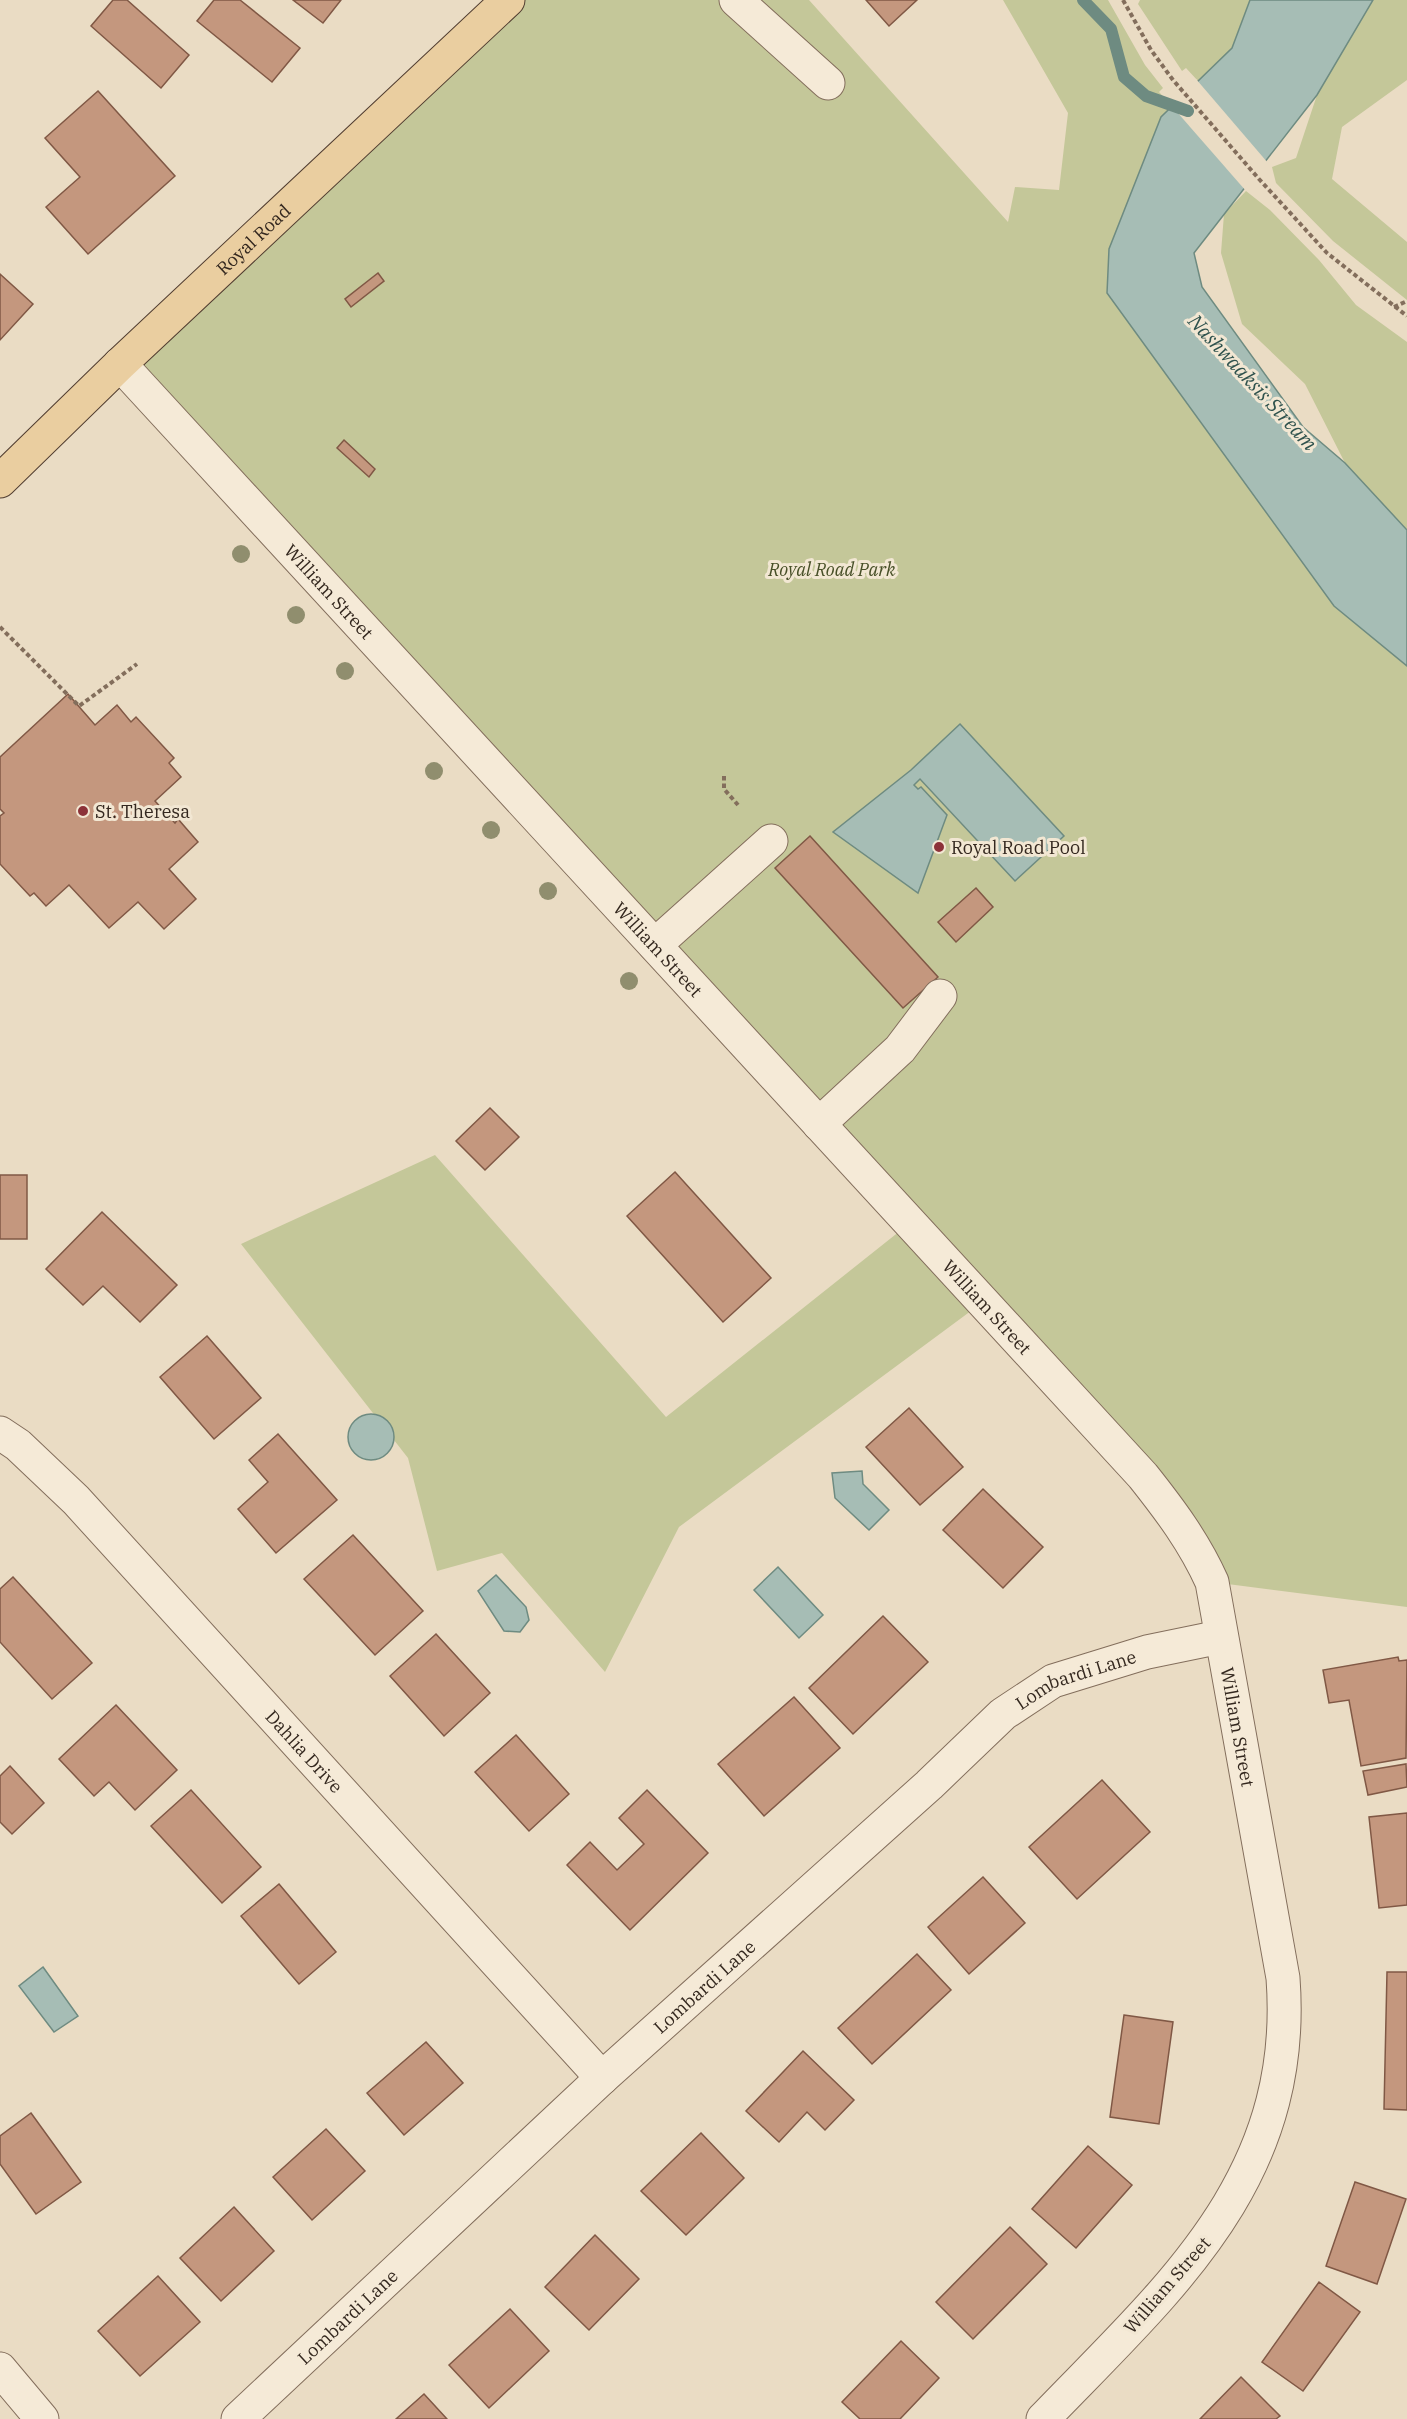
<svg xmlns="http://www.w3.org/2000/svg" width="1407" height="2419" font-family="'IBM Plex Serif',serif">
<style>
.green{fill:#c4c799}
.water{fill:#a6bdb5;stroke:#6e8b81;stroke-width:1.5}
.pier{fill:#eadcc4}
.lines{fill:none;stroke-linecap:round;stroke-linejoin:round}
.stream{stroke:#6e8b81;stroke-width:12}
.building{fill:#c4977e;stroke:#805845;stroke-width:1.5}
.minor-casing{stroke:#836e5c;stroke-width:35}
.major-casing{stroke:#513d30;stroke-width:35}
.path{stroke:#836e5c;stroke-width:4;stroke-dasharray:4.5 3;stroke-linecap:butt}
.minor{stroke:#f5ead7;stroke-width:33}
.major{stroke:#eacea0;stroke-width:33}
.tree{fill:#908e6e}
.poi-dot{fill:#8c3238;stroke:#f2e7d3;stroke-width:2}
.labels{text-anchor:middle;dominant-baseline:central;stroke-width:6;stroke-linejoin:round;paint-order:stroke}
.street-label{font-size:18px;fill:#34281f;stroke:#f2e7d3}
.park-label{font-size:18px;font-style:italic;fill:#474f27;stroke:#f2e7d3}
.poi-label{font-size:18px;fill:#34281f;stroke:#f2e7d3;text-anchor:start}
.water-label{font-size:20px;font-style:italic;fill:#30534e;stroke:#f2e7d3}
</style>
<rect width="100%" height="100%" fill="#eadcc4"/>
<g class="green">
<polygon points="508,0 809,0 1008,222 1015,187 1059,190 1068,113 1003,0 1108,0 1145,65 1163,88 1159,92 1172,106 1161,117 1109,249 1107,293 1334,606 1407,666 1407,1607 1212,1582 983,1302 679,1527 605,1672 502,1553 437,1571 408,1458 241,1244 435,1155 666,1417 910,1223 120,364"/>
<polygon points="1140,0 1250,0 1232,48 1198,81 1186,68 1182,71 1138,4"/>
<polygon points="1373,0 1407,0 1407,80 1342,127 1332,179 1407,242 1407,300 1333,241 1276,183 1272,167 1296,158 1317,95"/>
<polygon points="1246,191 1270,210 1319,260 1356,305 1407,342 1407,530 1345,463 1305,384 1242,324 1221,253 1224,214"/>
</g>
<g class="water">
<polygon points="1250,0 1373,0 1317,95 1194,253 1202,287 1303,427 1345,463 1407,530 1407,666 1334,606 1107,293 1109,249 1161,117 1232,48"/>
<polygon points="960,724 1064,836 1015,881 920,779 914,785 918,789 921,787 947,815 918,893 833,832 911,770"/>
<circle cx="371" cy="1437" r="23"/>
<polygon points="862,1471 863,1484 889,1510 869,1530 835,1498 832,1473"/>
<polygon points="778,1567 823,1615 799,1638 754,1590"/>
<polygon points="496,1575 526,1607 529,1620 520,1632 504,1631 478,1591"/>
<polygon points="43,1967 78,2016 54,2032 19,1986"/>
</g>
<polygon class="pier" points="1196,79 1268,163 1246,191 1170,104"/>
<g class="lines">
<polyline class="stream" points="1083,0 1111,29 1124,77 1146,96 1188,111"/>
</g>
<g class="building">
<polygon points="113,0 127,0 189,55 161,88 91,26"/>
<polygon points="214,0 240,0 300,48 272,82 197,21"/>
<polygon points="293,0 341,0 323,23"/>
<polygon points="866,0 917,0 889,26"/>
<polygon points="98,91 175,176 88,254 46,207 80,177 45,138"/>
<polygon points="378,273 384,281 351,307 345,299"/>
<polygon points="0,274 33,304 0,340"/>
<polygon points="344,440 375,469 369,477 337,448"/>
<polygon points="68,694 95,725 117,705 131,722 136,717 174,758 169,763 181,777 155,801 175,823 178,819 198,842 169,869 196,899 164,929 138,902 109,928 69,885 46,906 34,893 30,896 0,864 0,816 4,813 0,809 0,757"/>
<polygon points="810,836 938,977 903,1008 775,868"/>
<polygon points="976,888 993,907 956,942 938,922"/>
<polygon points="490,1108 519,1137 485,1170 456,1141"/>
<polygon points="675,1172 771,1278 723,1322 627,1216"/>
<rect x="0" y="1175" width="27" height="64"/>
<polygon points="102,1212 177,1285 140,1322 103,1286 83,1305 46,1269"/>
<polygon points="207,1336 261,1398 214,1439 160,1377"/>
<polygon points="909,1408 963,1467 920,1505 866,1447"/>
<polygon points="278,1434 337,1500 276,1553 238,1509 268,1482 249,1460"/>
<polygon points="983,1489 1043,1547 1003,1588 943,1530"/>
<polygon points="353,1535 423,1611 375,1655 304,1579"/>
<polygon points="13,1577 92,1663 52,1699 0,1642 0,1589"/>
<polygon points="883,1616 928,1662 853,1734 809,1688"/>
<polygon points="436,1634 490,1693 444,1736 390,1676"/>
<polygon points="1398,1657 1399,1661 1407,1660 1406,1758 1361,1766 1349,1700 1329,1703 1323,1670"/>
<polygon points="794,1697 840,1748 764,1816 718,1764"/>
<polygon points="116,1705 177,1770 135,1810 109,1782 94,1796 59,1759"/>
<polygon points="516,1735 569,1794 529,1831 475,1772"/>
<polygon points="1406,1764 1407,1787 1368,1795 1363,1771"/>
<polygon points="10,1766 44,1803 12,1834 0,1822 0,1776"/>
<polygon points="1102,1780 1150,1832 1077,1899 1029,1847"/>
<polygon points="191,1790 261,1867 222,1903 151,1826"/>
<polygon points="647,1790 708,1853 630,1930 567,1865 590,1842 617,1870 644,1844 619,1818"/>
<polygon points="1407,1813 1407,1905 1379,1908 1369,1817"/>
<polygon points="983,1877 1025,1923 969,1974 928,1927"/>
<polygon points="279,1884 336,1952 299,1984 241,1916"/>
<polygon points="917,1954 951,1990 872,2064 838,2028"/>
<polygon points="1387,1972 1407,1972 1407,2110 1384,2109"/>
<polygon points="1124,2015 1173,2022 1159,2124 1110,2117"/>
<polygon points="426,2042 463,2083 404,2135 367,2093"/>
<polygon points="803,2051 854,2100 825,2130 807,2112 779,2142 746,2111"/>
<polygon points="31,2113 81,2182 36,2214 0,2164 0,2136"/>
<polygon points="326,2129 365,2171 312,2220 273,2177"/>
<polygon points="701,2133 744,2178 686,2235 641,2191"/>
<polygon points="1088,2146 1132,2185 1076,2248 1032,2209"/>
<polygon points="1355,2182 1406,2199 1377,2284 1326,2266"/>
<polygon points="234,2207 274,2251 221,2301 180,2258"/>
<polygon points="1010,2227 1047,2264 973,2339 936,2302"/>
<polygon points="595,2235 639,2279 589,2330 545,2287"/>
<polygon points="158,2276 200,2322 140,2376 98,2331"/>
<polygon points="1319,2282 1360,2312 1303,2391 1262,2362"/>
<polygon points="510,2309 549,2351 489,2408 449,2365"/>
<polygon points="901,2341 939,2378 900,2419 860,2419 842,2402"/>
<polygon points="1241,2377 1280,2416 1276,2419 1200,2419"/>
<polygon points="424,2394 447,2419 396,2419"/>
</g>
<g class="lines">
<defs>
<g id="minor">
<polyline points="736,0 828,83"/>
<path id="s1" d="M120,364L1143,1476C1170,1510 1194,1542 1212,1582L1283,1978C1298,2179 1169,2288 1043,2419"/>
<polyline points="655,945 771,841"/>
<polyline points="819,1124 900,1049 940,996"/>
<path id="s2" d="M0,1433L18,1445L76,1500L602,2078"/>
<polyline points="0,2369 42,2419"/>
<path id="s3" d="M238,2419L602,2078L929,1785L1003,1714L1053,1681L1147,1652L1220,1637"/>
</g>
<g id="major">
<path id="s4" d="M0,481L120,364L508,0"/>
</g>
</defs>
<use href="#minor" class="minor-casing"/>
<use href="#major" class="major-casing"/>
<g class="path">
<polyline points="1123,0 1151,50 1173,80 1259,179 1327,253 1407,316"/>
<polyline points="1394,307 1407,301"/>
<polyline points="0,627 79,706 137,664"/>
<polyline points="724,776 724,789 738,805"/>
</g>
<use href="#minor" class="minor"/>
<use href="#major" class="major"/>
</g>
<g class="tree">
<circle cx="241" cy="554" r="9"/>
<circle cx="296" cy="615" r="9"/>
<circle cx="345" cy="671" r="9"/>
<circle cx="434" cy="771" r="9"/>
<circle cx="491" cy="830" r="9"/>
<circle cx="548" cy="891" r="9"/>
<circle cx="629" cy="981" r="9"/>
</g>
<g class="poi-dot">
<circle cx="83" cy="811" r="6"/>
<circle cx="939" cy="847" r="6"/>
</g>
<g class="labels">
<g class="street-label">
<text stroke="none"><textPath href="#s4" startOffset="350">Royal Road</textPath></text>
<text stroke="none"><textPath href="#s1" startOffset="309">William Street</textPath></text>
<text stroke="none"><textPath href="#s1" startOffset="795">William Street</textPath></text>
<text stroke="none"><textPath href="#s1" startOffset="1281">William Street</textPath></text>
<text stroke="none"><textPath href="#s3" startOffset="1122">Lombardi Lane</textPath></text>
<text stroke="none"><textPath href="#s1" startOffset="1785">William Street</textPath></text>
<text stroke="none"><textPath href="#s2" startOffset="441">Dahlia Drive</textPath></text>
<text stroke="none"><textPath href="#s3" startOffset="636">Lombardi Lane</textPath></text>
<text transform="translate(1167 2285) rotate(-49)">William Street</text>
<text stroke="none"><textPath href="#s3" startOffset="150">Lombardi Lane</textPath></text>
</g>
<g class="park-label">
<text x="832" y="569">Royal Road Park</text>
</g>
<g class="poi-label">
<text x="95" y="811">St. Theresa</text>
<text x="951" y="847">Royal Road Pool</text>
</g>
<g class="water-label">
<text transform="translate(1253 382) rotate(47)">Nashwaaksis Stream</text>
</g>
</g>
</svg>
